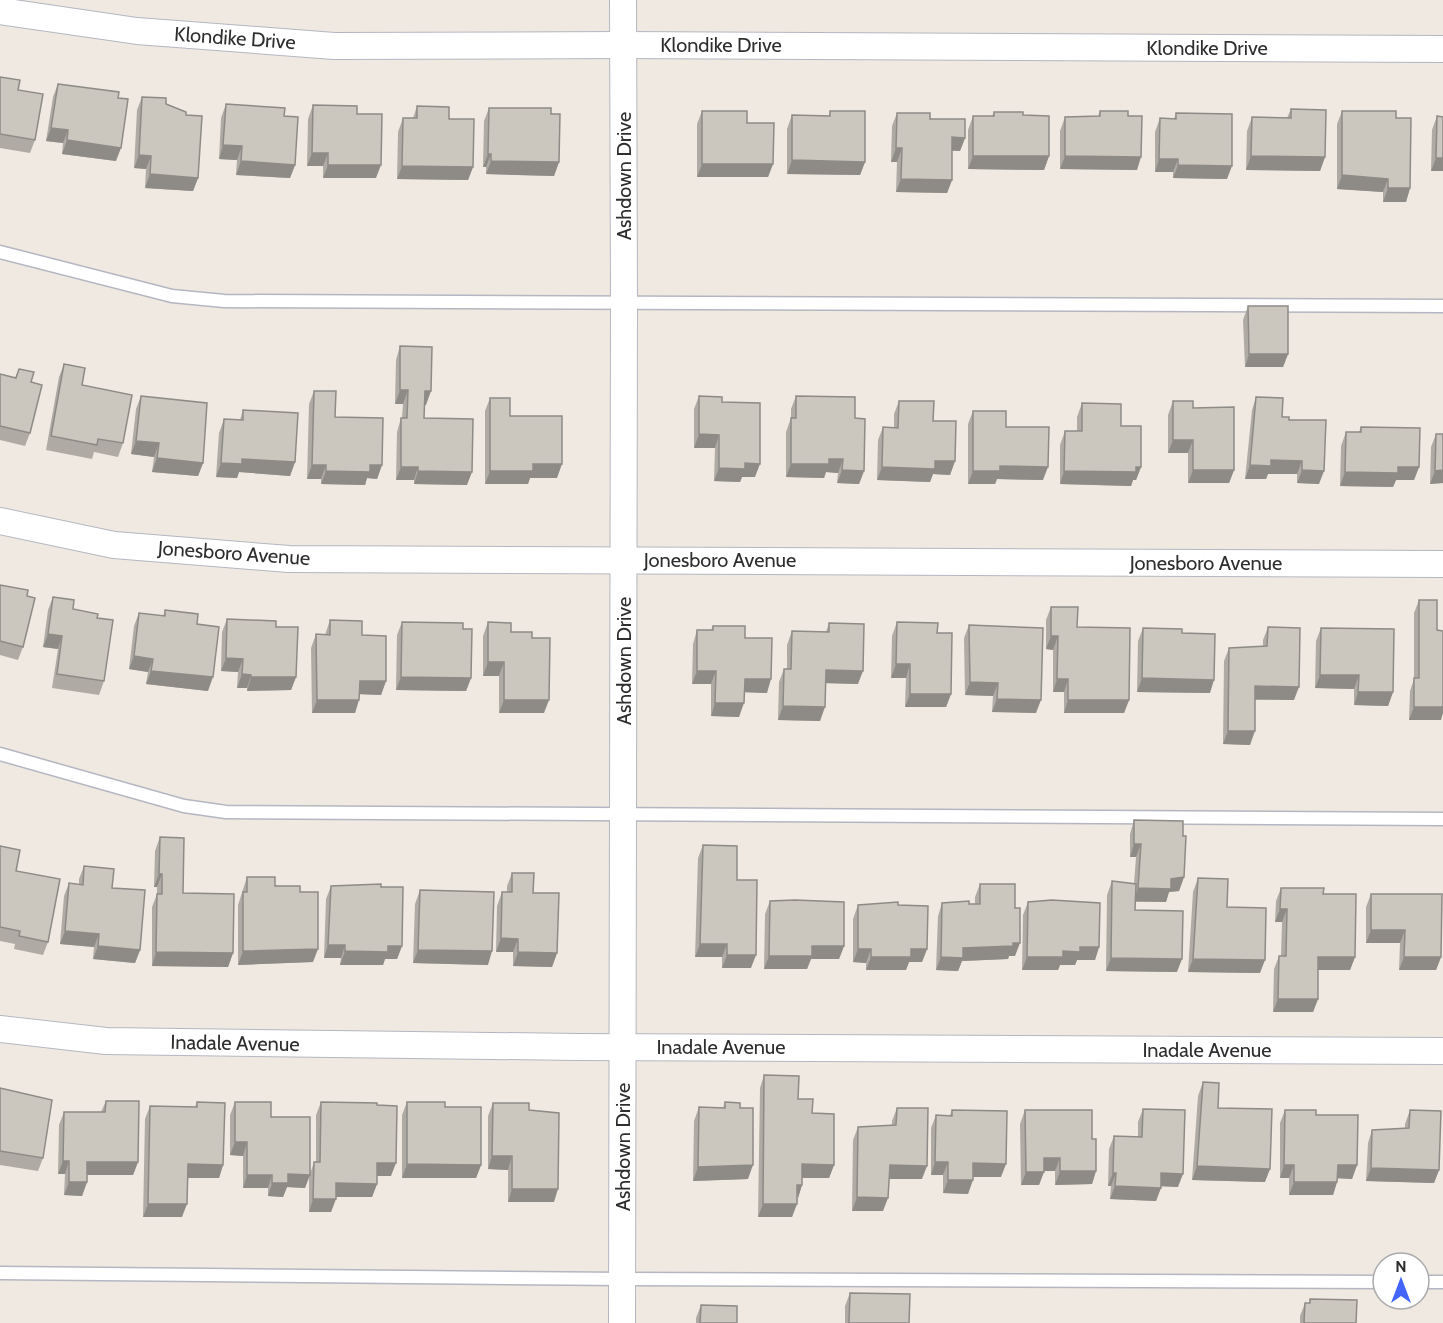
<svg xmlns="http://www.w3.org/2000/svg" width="1443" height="1323" font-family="Cabin,sans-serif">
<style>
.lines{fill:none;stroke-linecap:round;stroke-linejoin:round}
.service-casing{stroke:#b4b7c1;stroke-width:15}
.minor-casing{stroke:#b4b7c1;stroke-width:28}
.service{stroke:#fff;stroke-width:12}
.minor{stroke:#fff;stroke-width:26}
.wall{fill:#afaba4}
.shaded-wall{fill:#8e8b86}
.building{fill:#cbc7bf;stroke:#8e8b86;stroke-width:1.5}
.labels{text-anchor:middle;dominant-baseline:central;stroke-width:4.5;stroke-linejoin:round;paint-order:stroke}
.street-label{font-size:20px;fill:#2e2e2e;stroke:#fff}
</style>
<rect width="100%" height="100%" fill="#efe9e1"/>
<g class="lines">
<defs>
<g id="service">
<polyline points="0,252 172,296 224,301 1443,306"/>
<polyline points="0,754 184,806 226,812 1443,819"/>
<polyline points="0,1273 623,1279 1383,1282"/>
<polyline points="1419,1282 1443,1282"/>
</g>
<g id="minor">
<polyline points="0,11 137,31 334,46 623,45 1443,49"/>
<polyline points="0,521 114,545 289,559 1443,564"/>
<polyline points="0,1029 106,1041 578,1047 1443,1051"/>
<polyline points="622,1323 624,303 623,0"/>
</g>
</defs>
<use href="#service" class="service-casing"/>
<use href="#minor" class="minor-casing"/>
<use href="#service" class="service"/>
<use href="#minor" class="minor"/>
</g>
<g class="wall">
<polygon points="0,77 18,90 35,140 30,153 0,148"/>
<polygon points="58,84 118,98 116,161 62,154 63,143 46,141 53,97"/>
<polygon points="142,97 166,104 186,115 198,178 193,191 145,188 146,169 134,168 137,110"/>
<polygon points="226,104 295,165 290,178 236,175 237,160 219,159 221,118"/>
<polygon points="313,105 357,114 376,178 323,178 323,166 307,166 308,119"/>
<polygon points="417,106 449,119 473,167 468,180 397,179 398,132 403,118 413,118"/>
<polygon points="489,108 551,114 559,162 554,176 486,174 486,167 483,167 484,121"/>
<polygon points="1291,109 1325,157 1320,171 1246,170 1247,131 1252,117 1287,118"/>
<polygon points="702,111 773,164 768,177 697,177 697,124"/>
<polygon points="830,111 865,162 860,175 787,174 787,129 792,115 829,116"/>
<polygon points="1100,111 1128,116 1137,170 1060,169 1060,131 1065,117 1098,116"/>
<polygon points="1342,111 1396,118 1410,188 1406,202 1383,202 1383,192 1337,189 1337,124"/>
<polygon points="994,112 1023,115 1049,156 1044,170 968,169 968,130 973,116 992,116"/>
<polygon points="897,113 930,119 965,138 960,151 952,151 952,180 947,193 896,192 897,162 891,162 892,126"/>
<polygon points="1176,113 1227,179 1173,178 1173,172 1155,172 1155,132 1160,118 1174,119"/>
<polygon points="1437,116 1443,171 1431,171 1432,130"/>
<polygon points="1248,306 1288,354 1283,367 1245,367 1243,320"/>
<polygon points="400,346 426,405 424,405 424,418 467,485 414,484 414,480 396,480 397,432 401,418 402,418 403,404 395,404 396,360"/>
<polygon points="64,364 82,385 123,443 118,457 94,452 92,459 46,450 59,377"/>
<polygon points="19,369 31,382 30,433 25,446 0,440 0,374 15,378"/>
<polygon points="314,391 335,417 382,465 377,479 367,478 365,485 321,484 321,479 307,479 309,404"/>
<polygon points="141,396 203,463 198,476 152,472 154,457 131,454 136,409"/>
<polygon points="699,396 722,402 755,477 742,477 740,482 714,481 715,448 694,448 694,409"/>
<polygon points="796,396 855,418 864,471 859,484 837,483 838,473 826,472 824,478 786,477 786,432 791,418 791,409"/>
<polygon points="1256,397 1282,417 1289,420 1319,484 1297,483 1297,474 1268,474 1266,479 1245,479 1252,410"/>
<polygon points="490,398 510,416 557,478 530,478 528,484 485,484 485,411"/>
<polygon points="899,401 933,421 955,461 950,475 933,474 930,482 877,480 878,440 883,427 894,428 894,414"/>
<polygon points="1173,401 1234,470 1229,483 1188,483 1188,453 1168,453 1168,415"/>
<polygon points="1082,403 1121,426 1141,467 1136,480 1133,480 1131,486 1060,484 1060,445 1065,431 1077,431 1077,417"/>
<polygon points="243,410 295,462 290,476 239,472 237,478 216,477 219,433 224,419 240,420"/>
<polygon points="973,411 1006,427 1043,480 997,479 995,484 968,484 968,424"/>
<polygon points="1361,427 1419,467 1414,480 1396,480 1393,487 1340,486 1341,446 1346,432 1359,432"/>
<polygon points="1436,434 1443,434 1443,483 1430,484 1431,447"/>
<polygon points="0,585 27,596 23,647 18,660 0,655"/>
<polygon points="53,597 73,609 97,618 104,681 99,695 52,688 58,649 43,647 48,610"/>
<polygon points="1419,600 1437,630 1441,720 1409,720 1410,691 1414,679 1414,613"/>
<polygon points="1051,607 1077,627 1129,700 1124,713 1064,713 1064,692 1053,692 1053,650 1046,649 1046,620"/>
<polygon points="165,610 208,691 146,684 148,672 129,669 134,626 139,613 163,616"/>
<polygon points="227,619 276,627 296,677 291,690 247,691 247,688 237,688 238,672 221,671 222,632"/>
<polygon points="330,620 362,635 386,681 381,695 360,694 355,713 312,713 311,648 316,634 325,635"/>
<polygon points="402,622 463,629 471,678 466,691 396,690 397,635"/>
<polygon points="488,622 511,632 532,638 544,713 499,713 499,676 483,676 483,636"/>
<polygon points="897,622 951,694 946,707 905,707 906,678 891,678 892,636"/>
<polygon points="829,623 858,684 825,683 820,721 778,720 779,682 784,669 787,669 787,645 792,631 826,632"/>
<polygon points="969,625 1036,713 992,712 993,696 965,695 964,638"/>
<polygon points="713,626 745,638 767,693 744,692 739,717 711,716 711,684 692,684 693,644 697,630 711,630"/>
<polygon points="1268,627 1294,700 1255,700 1250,745 1223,744 1224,661 1229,648 1263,646 1263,640"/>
<polygon points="1143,628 1182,633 1210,693 1137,692 1138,641"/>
<polygon points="1321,628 1393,692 1388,706 1354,705 1354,689 1315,688 1316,641"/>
<polygon points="1134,820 1183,836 1184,877 1179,891 1169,892 1166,902 1135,902 1135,910 1177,972 1106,971 1107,895 1112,881 1134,884 1136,857 1130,857 1130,834"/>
<polygon points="160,837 183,893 233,953 228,967 152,966 152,907 157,894 157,887 154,887 155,851"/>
<polygon points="703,845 751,968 722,968 722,957 695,957 698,858"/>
<polygon points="0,846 16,871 48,942 43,955 14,949 15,944 0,941"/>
<polygon points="84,866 112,888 140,950 135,963 93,959 94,947 60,944 64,896 69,883 79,884 79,879"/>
<polygon points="512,873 533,893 557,953 552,967 513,966 513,952 496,952 497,906 502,892 507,892 507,886"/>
<polygon points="247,877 300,892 313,962 238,965 238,905"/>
<polygon points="1198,878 1227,907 1260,973 1188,972 1193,892"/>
<polygon points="980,884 1015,956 1009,956 1008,959 962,961 958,971 936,970 938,916 942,903 975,904 975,897"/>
<polygon points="331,886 381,887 402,946 397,959 385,959 383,965 340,965 341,958 324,958 326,899"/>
<polygon points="1281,888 1323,894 1355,957 1350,970 1318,970 1318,999 1313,1012 1273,1012 1274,969 1279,956 1281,956 1282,922 1275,922 1276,901"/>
<polygon points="420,890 488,965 413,963 415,904"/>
<polygon points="1371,894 1441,957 1436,970 1399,970 1400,943 1366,943 1366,907"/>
<polygon points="770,901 844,946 839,959 811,959 807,969 764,969 765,914"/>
<polygon points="1028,902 1099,947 1095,960 1077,960 1075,965 1060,965 1058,970 1022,970 1023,915"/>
<polygon points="858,905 898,905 927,949 922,962 909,962 906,970 866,970 866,963 853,962 853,919"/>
<polygon points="764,1075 798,1099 812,1113 834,1165 829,1178 802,1178 802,1185 792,1217 758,1217 760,1088"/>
<polygon points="1203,1082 1218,1108 1265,1182 1192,1180 1198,1096"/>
<polygon points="0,1088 43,1158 38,1171 0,1165"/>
<polygon points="106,1101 138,1162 133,1175 87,1175 87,1182 82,1196 64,1195 65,1174 58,1174 59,1125 64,1112 101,1112"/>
<polygon points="197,1102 223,1165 219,1178 188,1178 182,1217 143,1217 145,1119 150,1106 195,1107"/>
<polygon points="235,1102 271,1117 310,1174 314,1162 316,1162 316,1115 321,1102 391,1176 377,1176 377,1184 372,1197 336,1197 331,1212 309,1212 309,1176 305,1188 287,1187 283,1197 268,1196 268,1188 243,1188 243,1156 230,1155 230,1115"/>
<polygon points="407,1102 481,1165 476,1178 402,1178 402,1115"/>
<polygon points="725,1102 740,1108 748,1179 693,1181 694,1121 699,1107 723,1108"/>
<polygon points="493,1103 529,1110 554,1202 508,1202 508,1170 488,1169 488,1116"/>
<polygon points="897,1108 922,1179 889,1179 883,1211 852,1211 853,1140 858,1127 892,1126 892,1121"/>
<polygon points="1143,1109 1178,1187 1161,1186 1156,1201 1110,1199 1111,1186 1108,1186 1109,1149 1114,1136 1138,1137 1138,1122"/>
<polygon points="952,1110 1001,1177 973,1177 968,1194 943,1193 943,1175 931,1175 931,1128 936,1115 950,1115"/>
<polygon points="1025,1110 1092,1139 1096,1171 1092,1184 1055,1185 1055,1171 1044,1171 1039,1185 1021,1185 1020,1124"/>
<polygon points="1285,1110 1316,1115 1357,1165 1352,1179 1337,1178 1337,1182 1333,1195 1289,1195 1289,1178 1280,1178 1280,1123"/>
<polygon points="1410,1110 1439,1170 1434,1183 1366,1181 1368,1143 1372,1130 1405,1129 1405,1124"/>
<polygon points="850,1293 909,1323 845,1323 845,1306"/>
<polygon points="1310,1299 1356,1323 1300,1323 1300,1316 1305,1303 1309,1303"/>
<polygon points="701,1305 737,1323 696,1323 696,1318"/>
</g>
<g class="shaded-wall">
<polygon points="51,128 68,130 63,143 46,141"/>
<polygon points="952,137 965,138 960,151 948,150"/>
<polygon points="67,140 121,148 116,161 62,154"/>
<polygon points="223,145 242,146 237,160 219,159"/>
<polygon points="896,148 902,148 897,162 891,162"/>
<polygon points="312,153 328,153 323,166 307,166"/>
<polygon points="488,154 491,154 486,167 483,167"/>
<polygon points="139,155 151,156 146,169 134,168"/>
<polygon points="973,156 1049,156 1044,170 968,169"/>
<polygon points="1065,156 1141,157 1137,170 1060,169"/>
<polygon points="1251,156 1325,157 1320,171 1246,170"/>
<polygon points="1436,158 1443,158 1443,171 1431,171"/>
<polygon points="1159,159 1178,159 1173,172 1155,172"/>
<polygon points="792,160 865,162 860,175 787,174"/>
<polygon points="241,161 295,165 290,178 236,175"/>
<polygon points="491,161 559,162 554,176 486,174"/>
<polygon points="702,164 773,164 768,177 697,177"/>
<polygon points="328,165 381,165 376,178 323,178"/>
<polygon points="1178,165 1232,166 1227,179 1173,178"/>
<polygon points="402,166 473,167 468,180 397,179"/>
<polygon points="150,174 198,178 193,191 145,188"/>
<polygon points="1342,175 1388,179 1383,192 1337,189"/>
<polygon points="901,179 952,180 947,193 896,192"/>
<polygon points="1388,188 1410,188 1406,202 1383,202"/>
<polygon points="1249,354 1288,354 1283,367 1245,367"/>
<polygon points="400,390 408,390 403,404 395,404"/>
<polygon points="425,391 431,391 426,405 420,405"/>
<polygon points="699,434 719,435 715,448 694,448"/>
<polygon points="1173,440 1193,440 1188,453 1168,453"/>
<polygon points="136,441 159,443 154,457 131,454"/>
<polygon points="157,458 203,463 198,476 152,472"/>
<polygon points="242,459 295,462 290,476 239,472 237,478 216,477 221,463"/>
<polygon points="829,459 843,459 838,473 826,472 824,478 786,477 791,464"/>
<polygon points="1271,460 1302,461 1297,474 1268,474 1266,479 1245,479 1250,465"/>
<polygon points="935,461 955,461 950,475 933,474 930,482 877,480 882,467"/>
<polygon points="745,463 760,464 755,477 742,477 740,482 714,481 719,468"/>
<polygon points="533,464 562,464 557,478 530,478 528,484 485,484 490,471"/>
<polygon points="312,465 326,465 321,479 307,479"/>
<polygon points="370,465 382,465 377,479 367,478 365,485 321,484 326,471"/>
<polygon points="1000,466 1048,467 1043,480 997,479 995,484 968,484 973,471"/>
<polygon points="401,467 418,467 414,480 396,480"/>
<polygon points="1141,467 1136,480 1133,480 1131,486 1060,484 1064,471"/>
<polygon points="1398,467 1419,467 1414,480 1396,480 1393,487 1340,486 1345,472"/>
<polygon points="842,470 864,471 859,484 837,483"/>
<polygon points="1193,470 1234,470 1229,483 1188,483"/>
<polygon points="1302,470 1324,471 1319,484 1297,483"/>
<polygon points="1443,470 1443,483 1430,484 1435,471"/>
<polygon points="418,471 472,472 467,485 414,484"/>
<polygon points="48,634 62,636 58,649 43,647"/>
<polygon points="1051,636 1058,636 1053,650 1046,649"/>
<polygon points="134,656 153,659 148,672 129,669"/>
<polygon points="226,658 243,659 238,672 221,671"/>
<polygon points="488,662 504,662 499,676 483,676"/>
<polygon points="896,664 910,664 906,678 891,678"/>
<polygon points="826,670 863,671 858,684 821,683"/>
<polygon points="151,671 213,677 208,691 146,684"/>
<polygon points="697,671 716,671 711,684 692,684"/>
<polygon points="242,674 251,675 247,688 237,688"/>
<polygon points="1320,675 1359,675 1354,689 1315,688"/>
<polygon points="251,677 296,677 291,690 247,691"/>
<polygon points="401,677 471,678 466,691 396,690"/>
<polygon points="1142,678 1214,680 1210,693 1137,692"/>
<polygon points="745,679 771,679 767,693 740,692"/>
<polygon points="1057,679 1068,679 1064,692 1053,692"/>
<polygon points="360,681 386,681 381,695 355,694"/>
<polygon points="970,682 998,683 993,696 965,695"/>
<polygon points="1255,686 1299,687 1294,700 1250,699"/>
<polygon points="1358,692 1393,692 1388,706 1354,705"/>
<polygon points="910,694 951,694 946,707 905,707"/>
<polygon points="997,699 1041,700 1036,713 992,712"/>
<polygon points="317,700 359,700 355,713 312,713"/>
<polygon points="504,700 549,700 544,713 499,713"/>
<polygon points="1068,700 1129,700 1124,713 1064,713"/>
<polygon points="715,703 744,703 739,717 711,716"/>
<polygon points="783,706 825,707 820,721 778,720"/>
<polygon points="1414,707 1443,707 1443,713 1441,720 1409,720"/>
<polygon points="1228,731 1255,731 1250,745 1223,744"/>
<polygon points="1134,844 1141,844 1136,857 1130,857"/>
<polygon points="159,874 162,874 157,887 154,887"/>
<polygon points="1184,877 1179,891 1169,892 1166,902 1133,901 1138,888 1171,879"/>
<polygon points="1280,909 1287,909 1282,922 1275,922"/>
<polygon points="1371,930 1405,930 1400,943 1366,943"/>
<polygon points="65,931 99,934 94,947 60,944"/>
<polygon points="501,938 518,939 513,952 496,952"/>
<polygon points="1013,943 1020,943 1015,956 1009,956 1008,959 962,961 958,971 936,970 941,957 963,948"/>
<polygon points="700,944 727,944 722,957 695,957"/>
<polygon points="328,945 345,945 341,958 324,958"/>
<polygon points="98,946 140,950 135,963 93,959"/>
<polygon points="388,946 402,946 397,959 385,959 383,965 340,965 345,951"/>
<polygon points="812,946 844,946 839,959 811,959 807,969 764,969 769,956"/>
<polygon points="1080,947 1099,947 1095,960 1077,960 1075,965 1060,965 1058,970 1022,970 1027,957 1063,951"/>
<polygon points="318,949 313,962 238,965 243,951"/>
<polygon points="858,949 871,949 866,963 853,962"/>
<polygon points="911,949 927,949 922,962 909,962 906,970 866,970 871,957"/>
<polygon points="418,950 492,951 488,965 413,963"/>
<polygon points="156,952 233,953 228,967 152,966"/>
<polygon points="518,952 557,953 552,967 513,966"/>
<polygon points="727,955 756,955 751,968 722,968"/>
<polygon points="1318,957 1355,957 1350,970 1313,970"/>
<polygon points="1404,957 1441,957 1436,970 1399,970"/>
<polygon points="1111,958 1182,959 1177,972 1106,971"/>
<polygon points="1193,959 1265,960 1260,973 1188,972"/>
<polygon points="1278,999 1318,999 1313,1012 1273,1012"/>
<polygon points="235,1142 247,1142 243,1156 230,1155"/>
<polygon points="492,1156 512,1156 508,1170 488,1169"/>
<polygon points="1044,1158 1060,1158 1055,1171 1039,1171"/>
<polygon points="63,1161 69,1161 65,1174 58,1174"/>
<polygon points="87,1162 138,1162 133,1175 82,1175"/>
<polygon points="935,1162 948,1162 943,1175 931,1175"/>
<polygon points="377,1163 396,1163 391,1176 372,1176"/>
<polygon points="973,1163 1006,1164 1001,1177 968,1177"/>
<polygon points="188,1164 223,1165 219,1178 183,1178"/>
<polygon points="407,1164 481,1165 476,1178 402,1178"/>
<polygon points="802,1164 834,1165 829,1178 798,1178"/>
<polygon points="753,1165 748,1179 693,1181 698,1167"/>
<polygon points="890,1165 927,1166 922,1179 886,1179"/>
<polygon points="1284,1165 1294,1165 1289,1178 1280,1178"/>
<polygon points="1338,1165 1357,1165 1352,1179 1333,1178"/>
<polygon points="1197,1166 1270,1169 1265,1182 1192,1180"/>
<polygon points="1371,1168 1439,1170 1434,1183 1366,1181"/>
<polygon points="1060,1171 1096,1171 1092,1184 1055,1185"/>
<polygon points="1026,1172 1044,1172 1039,1185 1021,1185"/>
<polygon points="1113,1173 1116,1173 1111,1186 1108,1186"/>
<polygon points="1161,1173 1183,1174 1178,1187 1156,1186"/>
<polygon points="288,1174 310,1175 305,1188 287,1187 283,1197 268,1196 272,1183"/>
<polygon points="247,1175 272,1175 268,1188 243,1188"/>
<polygon points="948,1180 973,1180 968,1194 943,1193"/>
<polygon points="69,1182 87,1182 82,1196 64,1195"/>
<polygon points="1294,1182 1337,1182 1333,1195 1289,1195"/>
<polygon points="336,1183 377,1184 372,1197 331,1197"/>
<polygon points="797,1185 802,1185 798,1198"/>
<polygon points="1115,1186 1161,1188 1156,1201 1110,1199"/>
<polygon points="512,1189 558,1189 554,1202 508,1202"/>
<polygon points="857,1197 888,1198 883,1211 852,1211"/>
<polygon points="313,1199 336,1199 331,1212 309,1212"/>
<polygon points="148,1204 187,1204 182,1217 143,1217"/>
<polygon points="763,1204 797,1204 792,1217 758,1217"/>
</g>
<g class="building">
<polygon points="0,77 20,80 18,90 43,94 35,140 0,134"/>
<polygon points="58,84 119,92 118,98 128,99 121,148 67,140 68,130 51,128"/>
<polygon points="142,97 166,98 166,104 186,112 186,115 202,116 198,178 150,174 151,156 139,155"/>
<polygon points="226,104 285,108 284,116 298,117 295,165 241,161 242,146 223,145"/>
<polygon points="313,105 357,106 357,114 382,114 381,165 328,165 328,153 312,153"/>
<polygon points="417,106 449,107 449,119 474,119 473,167 402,166 403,118 417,118"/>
<polygon points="489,108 551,108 551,114 560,114 559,162 491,161 491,154 488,154"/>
<polygon points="1291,109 1326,110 1325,157 1251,156 1252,117 1291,118"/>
<polygon points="702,111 747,111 747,123 774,123 773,164 702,164"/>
<polygon points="830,111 865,111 865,162 792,160 792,115 830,116"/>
<polygon points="1100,111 1128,111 1128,116 1142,116 1141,157 1065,156 1065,117 1100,116"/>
<polygon points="1342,111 1396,111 1396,118 1411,118 1410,188 1388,188 1388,179 1342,175"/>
<polygon points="994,112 1023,112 1023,115 1049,116 1049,156 973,156 973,116 994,116"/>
<polygon points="897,113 930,113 930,119 965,119 965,138 952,137 952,180 901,179 902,148 896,148"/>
<polygon points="1176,113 1232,114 1232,166 1178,165 1178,159 1159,159 1160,118 1176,119"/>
<polygon points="1437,116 1443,117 1443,158 1436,158"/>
<polygon points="1248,306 1288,306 1288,354 1249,354"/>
<polygon points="400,346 432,347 431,391 425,391 424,418 473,419 472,472 418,471 418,467 401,467 401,418 407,418 408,390 400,390"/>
<polygon points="64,364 85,368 82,385 132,395 123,443 98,439 97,445 51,436"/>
<polygon points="19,369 34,372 31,382 42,385 30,433 0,426 0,374 16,378"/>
<polygon points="314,391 336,391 335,417 383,418 382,465 370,465 370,472 326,471 326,465 312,465"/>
<polygon points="141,396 207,403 203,463 157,458 159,443 136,441"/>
<polygon points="699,396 722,397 722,402 760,403 760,464 745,463 745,469 719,468 719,435 699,434"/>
<polygon points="796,396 855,397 855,418 865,419 864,471 842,470 843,459 829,459 829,464 791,464 791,418 796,418"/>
<polygon points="1256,397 1283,398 1282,417 1289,417 1289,420 1326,420 1324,471 1302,470 1302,461 1271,460 1271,466 1250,465"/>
<polygon points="490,398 510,398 510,416 562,416 562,464 533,464 533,471 490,471"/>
<polygon points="899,401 934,401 933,421 956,421 955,461 935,461 935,469 882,467 883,427 898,428"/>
<polygon points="1173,401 1193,401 1193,408 1234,407 1234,470 1193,470 1193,440 1173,440"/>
<polygon points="1082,403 1121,404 1121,426 1141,426 1141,467 1136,467 1136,472 1064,471 1065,431 1082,431"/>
<polygon points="243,410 298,413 295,462 242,459 242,464 221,463 224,419 243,420"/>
<polygon points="973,411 1006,411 1006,427 1049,427 1048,467 1000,466 1000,471 973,471"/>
<polygon points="1361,427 1420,428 1419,467 1398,467 1398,473 1345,472 1346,432 1361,432"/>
<polygon points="1436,434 1443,434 1443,470 1435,471"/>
<polygon points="0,585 28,590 27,596 35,598 23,647 0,641"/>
<polygon points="53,597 74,600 73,609 98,614 97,618 113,620 104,681 57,674 62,636 48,634"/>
<polygon points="1419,600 1437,600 1437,630 1443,631 1443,707 1414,707 1414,678 1419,678"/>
<polygon points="1051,607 1078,607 1077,627 1130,628 1129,700 1068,700 1068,679 1057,679 1058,636 1051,636"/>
<polygon points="165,610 198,614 197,624 219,627 213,677 151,671 153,659 134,656 139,613 165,616"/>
<polygon points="227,619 276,621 276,627 298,627 296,677 251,677 251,675 242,674 243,659 226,658"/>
<polygon points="330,620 362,621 362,635 386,636 386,681 360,681 359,700 317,700 316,634 330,635"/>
<polygon points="402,622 463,623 463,629 472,629 471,678 401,677"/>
<polygon points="488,622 511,623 511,632 532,632 532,638 550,638 549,700 504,700 504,662 488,662"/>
<polygon points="897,622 938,623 937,633 952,633 951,694 910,694 910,664 896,664"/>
<polygon points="829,623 864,624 863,671 826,670 825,707 783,706 784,669 791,669 792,631 829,632"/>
<polygon points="969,625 1043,628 1041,700 997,699 998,683 970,682"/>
<polygon points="713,626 745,626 745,638 772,638 771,679 745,679 744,703 715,703 716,671 697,671 697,630 713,630"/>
<polygon points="1268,627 1300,628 1299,687 1255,686 1255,731 1228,731 1229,648 1267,646"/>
<polygon points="1143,628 1182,629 1182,633 1215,634 1214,680 1142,678"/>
<polygon points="1321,628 1394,629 1393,692 1358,692 1359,675 1320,675"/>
<polygon points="1134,820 1183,821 1183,836 1186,836 1184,877 1171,879 1171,889 1138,888 1141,844 1134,844"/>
<polygon points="160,837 184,838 183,893 234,894 233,953 156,952 157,894 162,894 162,874 159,874"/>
<polygon points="703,845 737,846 737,880 757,880 756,955 727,955 727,944 700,944"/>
<polygon points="0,846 20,850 16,871 60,879 48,942 19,936 20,931 0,927"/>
<polygon points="84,866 114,869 112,888 145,890 140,950 98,946 99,934 65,931 69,883 83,885"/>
<polygon points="512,873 534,873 533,893 559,893 557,953 518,952 518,939 501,938 502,892 512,892"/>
<polygon points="247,877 275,877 275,886 300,886 300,892 318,892 318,949 243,951 243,892 247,892"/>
<polygon points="1198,878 1228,879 1227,907 1266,908 1265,960 1193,959"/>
<polygon points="1112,881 1136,884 1135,910 1183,911 1182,959 1111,958"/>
<polygon points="381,884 381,887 403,887 402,946 388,946 388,952 345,951 345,945 328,945 331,886"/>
<polygon points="980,884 1015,884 1015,908 1020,908 1020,943 1013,943 1013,946 963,948 963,958 941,957 942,903 969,901 969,904 980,904"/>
<polygon points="1281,888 1324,888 1323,894 1356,894 1355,957 1318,957 1318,999 1278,999 1279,956 1286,956 1287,909 1280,909"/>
<polygon points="420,890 494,892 492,951 418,950"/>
<polygon points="1371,894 1442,894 1441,957 1404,957 1405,930 1371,930"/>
<polygon points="795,900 844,902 844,946 812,946 812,956 769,956 770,901"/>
<polygon points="1052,900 1100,903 1099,947 1080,947 1080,952 1063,951 1063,957 1027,957 1028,902"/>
<polygon points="898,902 898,905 928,906 927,949 911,949 911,957 871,957 871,949 858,949 858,905"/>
<polygon points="764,1075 799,1076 798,1099 813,1099 812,1113 834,1114 834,1165 802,1164 802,1185 797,1185 797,1204 763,1204"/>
<polygon points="1203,1082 1219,1083 1218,1108 1272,1109 1270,1169 1197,1166"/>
<polygon points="0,1088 52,1100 43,1158 0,1151"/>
<polygon points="106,1101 139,1101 138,1162 87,1162 87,1182 69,1182 69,1161 63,1161 64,1112 105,1112"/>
<polygon points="197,1102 225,1103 223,1165 188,1164 187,1204 148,1204 150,1106 197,1107"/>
<polygon points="235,1102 271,1102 271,1117 310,1117 310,1175 288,1174 288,1183 272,1183 272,1175 247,1175 247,1142 235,1142"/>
<polygon points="321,1102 377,1103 377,1105 397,1106 396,1163 377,1163 377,1184 336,1183 336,1199 313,1199 314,1162 320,1162"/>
<polygon points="407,1102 445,1102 445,1107 481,1107 481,1165 407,1164"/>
<polygon points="725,1102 740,1103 740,1108 753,1108 753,1165 698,1167 699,1107 725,1108"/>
<polygon points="493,1103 529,1103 529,1110 559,1113 558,1189 512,1189 512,1156 492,1156"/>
<polygon points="897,1108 928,1108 927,1166 890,1165 888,1198 857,1197 858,1127 896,1125"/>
<polygon points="1143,1109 1185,1110 1183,1174 1161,1173 1161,1188 1115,1186 1116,1173 1113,1173 1114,1136 1142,1137"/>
<polygon points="952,1110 1007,1111 1006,1164 973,1163 973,1180 948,1180 948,1162 935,1162 936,1115 952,1116"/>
<polygon points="1025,1110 1092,1110 1092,1139 1096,1139 1096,1171 1060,1171 1060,1158 1044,1158 1044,1172 1026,1172"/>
<polygon points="1285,1110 1316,1110 1316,1115 1358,1115 1357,1165 1338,1165 1337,1182 1294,1182 1294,1165 1284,1165"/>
<polygon points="1410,1110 1441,1111 1439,1170 1371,1168 1372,1130 1409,1128"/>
<polygon points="850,1293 910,1294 909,1323 849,1323"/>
<polygon points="1310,1299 1357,1300 1356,1323 1304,1323 1305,1303 1310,1303"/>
<polygon points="701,1305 737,1306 737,1323 700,1323"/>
</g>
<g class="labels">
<g class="street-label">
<text transform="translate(235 38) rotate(4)">Klondike Drive</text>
<text x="721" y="45">Klondike Drive</text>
<text x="1207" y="48">Klondike Drive</text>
<text transform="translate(624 176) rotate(-90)">Ashdown Drive</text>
<text transform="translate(234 553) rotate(4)">Jonesboro Avenue</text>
<text x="720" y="560">Jonesboro Avenue</text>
<text x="1206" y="563">Jonesboro Avenue</text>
<text transform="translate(624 661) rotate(-90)">Ashdown Drive</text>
<text transform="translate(235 1043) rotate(1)">Inadale Avenue</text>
<text x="721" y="1047">Inadale Avenue</text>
<text x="1207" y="1050">Inadale Avenue</text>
<text transform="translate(623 1147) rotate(-90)">Ashdown Drive</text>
</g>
</g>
<g transform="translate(1401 1281)"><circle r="28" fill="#ffffff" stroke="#ababab" stroke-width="1.5"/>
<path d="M0-4.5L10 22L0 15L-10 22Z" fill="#4264fb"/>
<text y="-9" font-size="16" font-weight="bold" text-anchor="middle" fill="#2e2e2e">N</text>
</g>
</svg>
